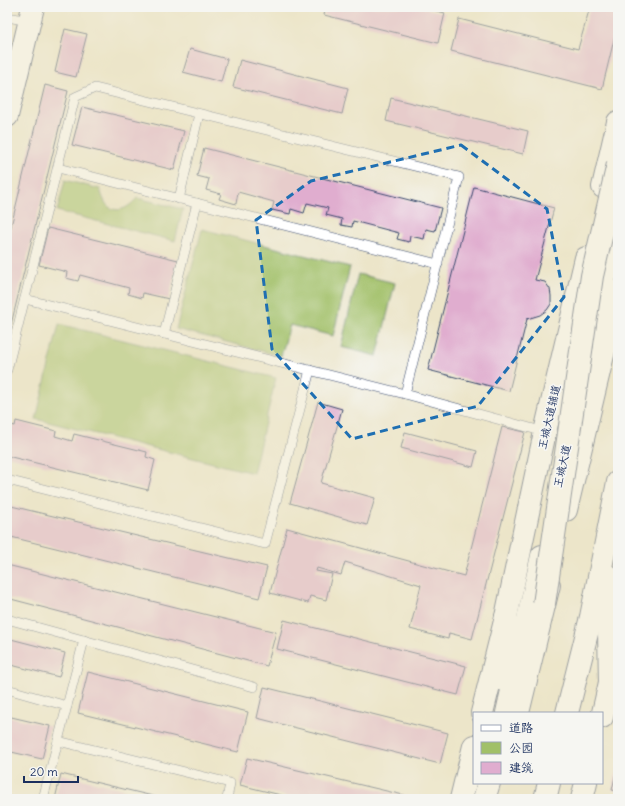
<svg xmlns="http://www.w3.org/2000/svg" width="625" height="806" font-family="Delius,'LXGW WenKai TC',sans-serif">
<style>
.green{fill:#a1c068;stroke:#5e7863}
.building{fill:#e0adcf}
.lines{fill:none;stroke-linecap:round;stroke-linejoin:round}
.service-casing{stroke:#3a4a6e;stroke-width:10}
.tertiary-casing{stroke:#3a4a6e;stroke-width:24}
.secondary-casing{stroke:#3a4a6e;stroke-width:24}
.primary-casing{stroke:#3a4a6e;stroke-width:24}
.trunk-casing{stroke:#3a4a6e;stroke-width:24}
.service{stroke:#fff;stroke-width:9}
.tertiary{stroke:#fff;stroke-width:22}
.secondary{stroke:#fff;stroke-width:22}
.primary{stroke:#fff;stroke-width:22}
.trunk{stroke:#fff;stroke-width:22}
.primary-bridge-casing{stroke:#3a4a6e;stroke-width:24;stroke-linecap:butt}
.primary-bridge{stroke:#fff;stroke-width:22}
.marked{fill:none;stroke:#1f6fb2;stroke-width:3;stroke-dasharray:8 5;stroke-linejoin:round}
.labels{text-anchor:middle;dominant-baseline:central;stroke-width:3.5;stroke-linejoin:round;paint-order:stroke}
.street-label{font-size:11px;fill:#1b2f5e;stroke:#f6f6f2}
</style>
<rect width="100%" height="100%" fill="#f6f6f2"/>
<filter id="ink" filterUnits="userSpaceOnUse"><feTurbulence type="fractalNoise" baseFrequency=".025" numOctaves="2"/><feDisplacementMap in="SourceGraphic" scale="8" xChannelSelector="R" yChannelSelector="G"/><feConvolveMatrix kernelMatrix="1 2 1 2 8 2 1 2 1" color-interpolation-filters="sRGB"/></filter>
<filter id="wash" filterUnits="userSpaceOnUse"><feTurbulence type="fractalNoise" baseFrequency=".012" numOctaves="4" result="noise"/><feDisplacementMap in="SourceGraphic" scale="16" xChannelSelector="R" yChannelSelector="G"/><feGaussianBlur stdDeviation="0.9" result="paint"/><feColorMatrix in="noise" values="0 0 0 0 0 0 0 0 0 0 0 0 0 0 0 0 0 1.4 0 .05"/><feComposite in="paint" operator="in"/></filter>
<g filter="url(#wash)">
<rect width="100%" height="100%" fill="#ece5c9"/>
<g class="green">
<path d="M65,180L100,189C102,195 104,203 109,207C120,214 130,206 137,198L183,209L175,241L57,211Z"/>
<polygon points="202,229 350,267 333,336 290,325 281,356 176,329"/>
<polygon points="358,274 395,283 377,356 341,347"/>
<polygon points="59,324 276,378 253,473 36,419"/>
</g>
<g id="blocks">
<g class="building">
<polygon points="326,7 420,7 445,13 438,43 324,15"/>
<polygon points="590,7 618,7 618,23 602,89 451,51 459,19 578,49"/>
<polygon points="65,29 87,34 76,77 55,72"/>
<polygon points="190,49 227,59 221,82 183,72"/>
<polygon points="240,60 348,88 342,114 233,87"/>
<polygon points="45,85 68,91 7,341 7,243"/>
<polygon points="391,98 528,131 523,154 386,121"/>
<polygon points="82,107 184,131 174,170 72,145"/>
<polygon points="204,148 441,208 435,231 426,229 424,239 410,236 409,242 397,239 399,233 353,221 352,227 341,225 342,219 326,215 328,208 307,203 304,213 291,209 290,214 272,210 274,202 238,192 236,204 219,199 221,194 206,190 209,179 197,176"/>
<polygon points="474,187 554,208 535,280 545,282 550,289 551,296 551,304 547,310 540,315 527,319 509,391 428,370"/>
<polygon points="48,228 178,260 169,299 143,293 142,298 128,294 129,288 80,275 78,281 66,278 67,272 39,265"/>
<polygon points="318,402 342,409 321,483 375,498 367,525 290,503"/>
<polygon points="16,421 56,431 55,436 72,441 74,434 147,452 146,457 155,460 148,490 7,456 7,424 15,426"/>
<polygon points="502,427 525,432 472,639 449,633 448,639 410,629 421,585 345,562 341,575 317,568 316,571 332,574 326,600 310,596 308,603 270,593 287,528 464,576"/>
<polygon points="405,432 477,451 473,467 401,448"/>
<polygon points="7,505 267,567 259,598 7,536"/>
<polygon points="7,565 276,632 267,666 7,598"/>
<polygon points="284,620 466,666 458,695 277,649"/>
<polygon points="7,638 65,653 59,677 7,664"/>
<polygon points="88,672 248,712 238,752 78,713"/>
<polygon points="264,687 448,733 440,764 257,718"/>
<polygon points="7,716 50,726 42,759 7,751"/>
<polygon points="247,758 416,798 416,799 297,799 240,785"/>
<polygon points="617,768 618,768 618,791 612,790"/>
<polygon points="61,774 161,798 161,799 55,799"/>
</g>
</g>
</g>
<g filter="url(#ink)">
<use href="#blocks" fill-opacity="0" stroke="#3a4a6e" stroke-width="1"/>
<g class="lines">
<defs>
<g id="service">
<polyline points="7,17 30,21"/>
<polyline points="58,168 438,264"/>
<polyline points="179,199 199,114"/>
<polyline points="25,299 405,394 545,432"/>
<polyline points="164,334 197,203"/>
<polyline points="7,370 75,97 95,88 459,177 405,394"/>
<polyline points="7,480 265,544 310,370"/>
<polyline points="7,619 254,687"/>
<polyline points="7,689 67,706"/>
<polyline points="58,741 230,783 227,799"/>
<polyline points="43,799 84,640"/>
</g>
<polyline id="tertiary" points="7,116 33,7"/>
<g id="secondary">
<polyline points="603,187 618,122"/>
<polyline points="482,713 506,617 545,432 586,258"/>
<polyline points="602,717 614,665"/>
<polyline points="461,799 474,746"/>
<polyline points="582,799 586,783"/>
</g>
<g id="primary">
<polyline points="592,334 618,220"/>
<polyline points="608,576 610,684"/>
<polyline points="505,680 506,617"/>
<polyline points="507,713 542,556"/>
</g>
<g id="trunk">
<polyline points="566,510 618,292"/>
<polyline points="518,713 549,585"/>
<polyline points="567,713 591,617 618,482"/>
<polyline points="484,799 489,783"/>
<polyline points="545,799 549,783"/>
</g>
</defs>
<use href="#service" class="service-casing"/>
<use href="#tertiary" class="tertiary-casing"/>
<use href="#secondary" class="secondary-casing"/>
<use href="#primary" class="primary-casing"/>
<use href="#trunk" class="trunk-casing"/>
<use href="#service" class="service"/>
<use href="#tertiary" class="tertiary"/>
<use href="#secondary" class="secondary"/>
<use href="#primary" class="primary"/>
<use href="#trunk" class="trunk"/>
<defs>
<polyline id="primary-bridge" points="544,604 592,276 618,164"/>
</defs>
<use href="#primary-bridge" class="primary-bridge-casing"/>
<use href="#primary-bridge" class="primary-bridge"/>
</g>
</g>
<path d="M0 0H625V806H0ZM461,145L547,209L564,297L478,406L352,439L272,349L256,220L311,181Z" fill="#ece5c9" fill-opacity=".55" fill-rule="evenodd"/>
<path class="marked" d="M461,145L547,209L564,297L478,406L352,439L272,349L256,220L311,181Z"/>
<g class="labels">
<g class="street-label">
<text transform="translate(549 417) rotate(-77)">王城大道辅道</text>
<text transform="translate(562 466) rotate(-77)">王城大道</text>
</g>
</g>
<rect width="625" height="806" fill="none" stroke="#f6f6f2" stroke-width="24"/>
<rect x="473" y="712" width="130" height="72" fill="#f6f6f2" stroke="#9ea6b7"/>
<rect x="481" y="725" width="20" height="6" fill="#ffffff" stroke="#9ea6b7"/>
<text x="509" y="732" font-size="12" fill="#1b2f5e">道路</text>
<rect x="481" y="742" width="20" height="12" fill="#a1c068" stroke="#9ea6b7"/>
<text x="509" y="752" font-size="12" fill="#1b2f5e">公园</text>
<rect x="481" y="762" width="20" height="12" fill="#e0adcf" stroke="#9ea6b7"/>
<text x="509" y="772" font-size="12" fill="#1b2f5e">建筑</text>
<path d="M24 776v6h54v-6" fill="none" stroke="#1b2f5e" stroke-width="2"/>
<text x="30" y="776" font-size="12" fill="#1b2f5e" stroke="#f6f6f2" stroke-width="3" paint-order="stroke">20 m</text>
</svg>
